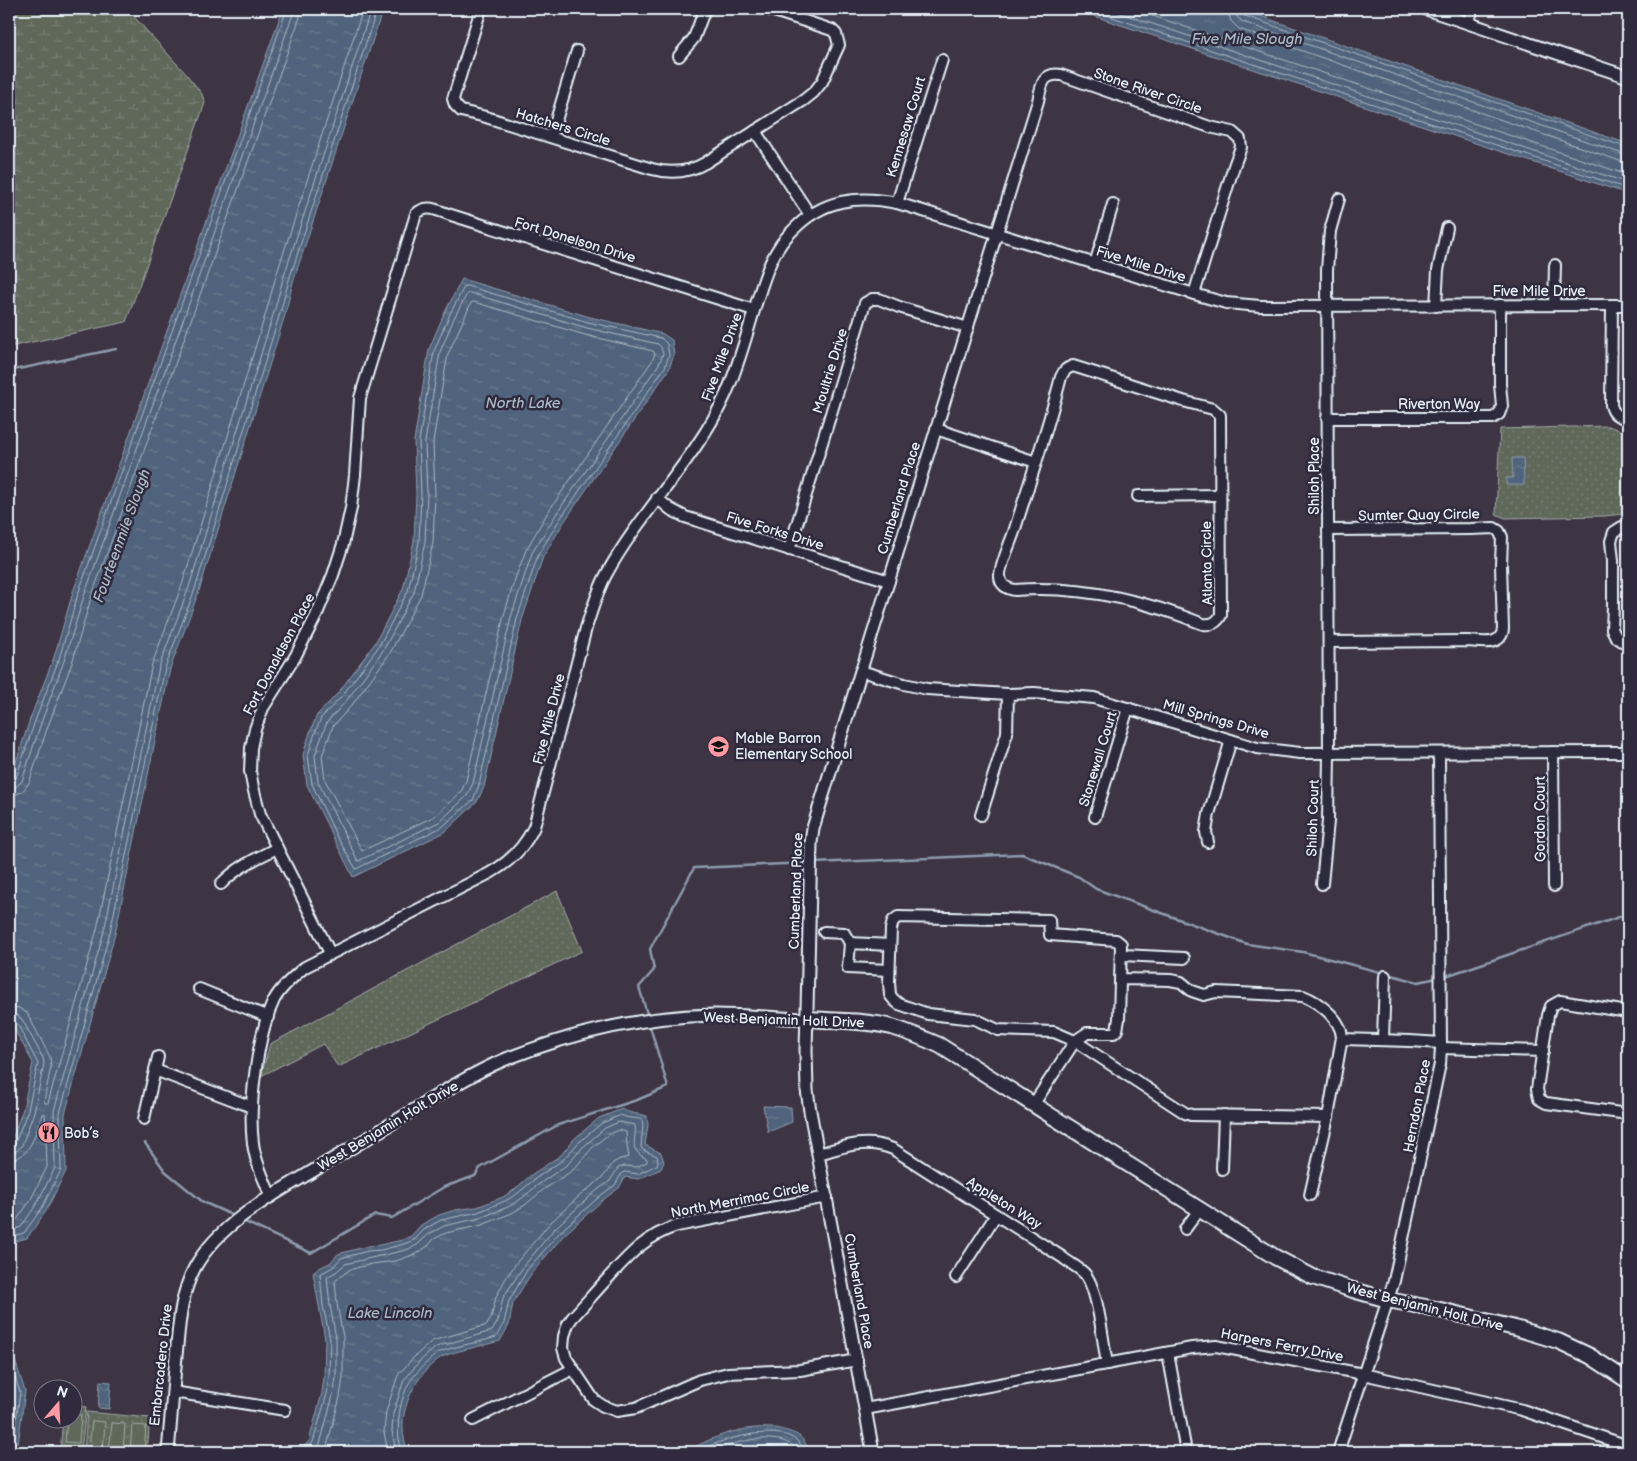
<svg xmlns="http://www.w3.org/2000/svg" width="1637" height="1461" font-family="'Balsamiq Sans',sans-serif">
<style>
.grass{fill:url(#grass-dots);stroke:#a4aca9}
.wetland{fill:url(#wetland-marsh);stroke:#a4aca9}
.pitch{fill:#60675a;stroke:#a4aca9}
.water{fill:url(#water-ripples);stroke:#8d9cad}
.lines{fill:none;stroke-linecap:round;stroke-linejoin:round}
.shore{stroke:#abb9c6;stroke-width:1}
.stream{stroke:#8d9cad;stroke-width:2.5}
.minor-casing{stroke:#e8f1f8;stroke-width:14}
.tertiary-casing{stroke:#e8f1f8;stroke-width:15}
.secondary-casing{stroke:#e8f1f8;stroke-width:18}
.minor{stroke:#2f2a3d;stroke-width:10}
.tertiary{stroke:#2f2a3d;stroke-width:11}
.secondary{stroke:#2f2a3d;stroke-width:14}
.labels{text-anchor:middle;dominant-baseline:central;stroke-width:5;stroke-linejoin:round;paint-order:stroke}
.street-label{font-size:14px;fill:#e8f1f8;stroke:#2f2a3d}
.poi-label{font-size:14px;fill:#e8f1f8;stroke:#2f2a3d;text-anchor:start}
.water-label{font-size:15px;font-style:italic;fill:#abb9c6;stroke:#2f2a3d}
</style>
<defs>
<pattern id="grass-dots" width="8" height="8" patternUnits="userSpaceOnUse" patternTransform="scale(1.25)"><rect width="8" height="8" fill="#60675a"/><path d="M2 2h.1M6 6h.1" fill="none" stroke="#777d72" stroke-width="1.8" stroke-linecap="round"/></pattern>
<pattern id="wetland-marsh" width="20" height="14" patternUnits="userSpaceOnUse" patternTransform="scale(1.25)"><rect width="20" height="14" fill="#60675a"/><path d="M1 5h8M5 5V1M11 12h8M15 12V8" fill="none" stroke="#777d72"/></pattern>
<pattern id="water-ripples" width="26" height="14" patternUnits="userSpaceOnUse" patternTransform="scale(1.25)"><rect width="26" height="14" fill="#50647b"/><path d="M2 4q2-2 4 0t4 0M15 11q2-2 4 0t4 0" fill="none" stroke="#697b8e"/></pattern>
</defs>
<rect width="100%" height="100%" fill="#3d3444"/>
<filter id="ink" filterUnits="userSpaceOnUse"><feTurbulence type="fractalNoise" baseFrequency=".02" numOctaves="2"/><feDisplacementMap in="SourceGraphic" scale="10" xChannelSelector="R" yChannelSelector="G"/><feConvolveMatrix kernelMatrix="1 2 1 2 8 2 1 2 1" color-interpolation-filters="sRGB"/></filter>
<g filter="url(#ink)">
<g class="grass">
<polygon points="1608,426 1622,431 1622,514 1605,516 1505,518 1496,514 1500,429"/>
<polygon points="557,891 582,951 338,1067 323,1044 261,1076 270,1044"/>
<polygon points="73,1406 86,1407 81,1452 60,1452 63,1419 72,1418"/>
<polygon points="87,1412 150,1418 147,1452 84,1452"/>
</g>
<polygon class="wetland" points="9,9 127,9 187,75 202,94 205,103 126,322 9,347"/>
<g class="pitch">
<polygon points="73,1414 81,1415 79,1443 65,1442 67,1419 72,1418"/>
<polygon points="92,1421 105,1422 103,1450 89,1449"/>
<polygon points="112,1423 125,1424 123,1452 109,1451"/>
<polygon points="132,1425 146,1426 144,1452 130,1452"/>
</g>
<g class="water">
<polygon points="283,9 383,9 293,282 285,315 199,591 170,669 115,934 65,1114 66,1171 46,1211 27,1238 9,1243 9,1147 23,1109 33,1063 12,1025 9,1029 9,784 30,719 54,657 73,592"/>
<polygon points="1073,9 1240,9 1628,144 1628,194"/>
<polygon points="462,279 590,317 663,334 672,340 674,355 669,369 564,522 543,557 522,620 484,787 477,802 445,832 353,877 307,785 303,755 310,732 317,715 338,693 375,643 403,589 414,541 416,494 414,441 429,349 444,314"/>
<polygon points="1512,458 1523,458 1524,485 1506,485 1506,478 1513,478"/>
<polygon points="763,1106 791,1107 792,1122 768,1132"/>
<path d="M622,1109C629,1114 638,1113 647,1116L648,1125L645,1145L661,1153L664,1162L661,1169L638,1179L625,1177L619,1188L604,1199L564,1235L531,1274L513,1303L509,1325L500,1341C486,1345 450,1352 440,1358C413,1376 392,1421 409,1452H299L309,1441L322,1393L324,1377L325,1339L313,1273L319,1268L330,1263L338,1254L368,1246L380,1245L402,1240L411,1236L421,1225L439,1215L455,1210L477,1207L503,1197L514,1190L531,1175L561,1155L574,1139L599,1118Z"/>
<polygon points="9,1348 12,1351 25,1391 17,1452 9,1452"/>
<polygon points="100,1381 111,1382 109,1409 98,1408"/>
<path d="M776,1428C794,1433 803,1433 809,1452H687C703,1441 729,1431 747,1429C757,1427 767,1428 776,1428Z"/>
</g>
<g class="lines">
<g class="shore">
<polyline points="1088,9 1628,189"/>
<polyline points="1108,9 1628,183"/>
<polyline points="1132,9 1628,175"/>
<polyline points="1227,9 1231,21 1239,29 1620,161 1628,162"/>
<polyline points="1235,9 1237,17 1243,22 1623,154 1628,155"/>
<polyline points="1241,9 1241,13 1245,16 1628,148"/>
<polygon points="467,286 588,322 661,338 667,344 669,355 665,367 560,519 538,555 517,619 479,785 473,800 442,827 356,869 336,835 312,784 308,755 315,733 321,718 342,696 379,646 408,591 419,542 421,494 419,441 434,351 449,316 464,287"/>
<polygon points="470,293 587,328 658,344 661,347 663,354 659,364 555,516 532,553 511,617 473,783 467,796 439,822 358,861 318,782 315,755 327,722 347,700 384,649 414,592 425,542 427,494 425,442 440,352 454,318 467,294"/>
<polygon points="474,302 585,335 653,351 655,354 652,361 548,512 526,550 515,579 504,615 466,781 461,792 435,816 362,851 325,780 322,756 333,726 352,705 390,653 421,595 433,543 435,494 433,442 441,393 448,354 471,303"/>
<polyline points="9,782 13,782 16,778 35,721 59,659 78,594 287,9"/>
<polyline points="9,789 16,787 22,781 41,723 64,661 84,596 293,14 293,9"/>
<polyline points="9,796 22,792 29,783 48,726 72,663 91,598 300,17 301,9"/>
<polyline points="9,1007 19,1008 27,1013 50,1057 51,1067 44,1101 45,1103 48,1103 97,929 152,664 182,585 267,309 276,276 363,9"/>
<polyline points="9,1015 16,1015 22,1019 43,1058 44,1064 34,1112 22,1145 17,1151 9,1152"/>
<polyline points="9,1021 13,1021 17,1023 38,1064 28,1110 15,1143 13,1146 9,1146"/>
<path d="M9,1160C31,1159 36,1131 42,1114L45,1113L47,1167L30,1201L16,1221L9,1223"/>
<polyline points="9,1231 21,1227 36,1205 55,1168 54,1111 104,931 159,667 189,587 274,312 283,279 371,9"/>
<polyline points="9,1237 24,1233 42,1208 61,1170 60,1113 110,932 165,668 195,589 280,313 289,280 377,9"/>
<polyline points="9,1358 20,1392 12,1452"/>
<polyline points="9,1378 13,1392 9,1427"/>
<path d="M306,1452L313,1442L327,1394L329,1377L330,1339L323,1306L320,1274L333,1267L341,1258L368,1251L381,1250L404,1244L414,1240L425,1229L441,1220L478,1212L505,1201L517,1194L535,1179L564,1159L578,1143L602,1123L621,1115C628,1119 634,1117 642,1120L643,1125L641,1147L643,1150L657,1156L658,1161L657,1165L638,1174L625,1172L622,1173L615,1185L600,1196L560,1232L527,1270L509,1301L504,1323L496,1337C478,1343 458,1345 440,1352C432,1356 412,1376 408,1385C399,1402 394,1435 403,1452"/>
<path d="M314,1452L320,1444L333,1395L336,1378V1338L330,1305L327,1277L336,1272L345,1264L406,1250L417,1245L429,1234L444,1226L480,1218L508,1207L521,1199L539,1184L568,1164L583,1147L605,1128L619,1122L635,1125C637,1141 627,1149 647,1159V1162L636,1167L625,1166L618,1168L610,1181L596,1191L555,1228L523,1267L503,1298L498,1321L492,1331L436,1347L419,1362L404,1380L393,1414L392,1431L396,1452"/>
<polyline points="324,1452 327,1446 340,1397 343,1377 343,1337 337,1304 335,1281 349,1270 371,1264 396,1261 418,1253 428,1246 434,1239 446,1233 482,1225 512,1213 525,1205 543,1190 573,1170 594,1146 609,1134 619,1130 626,1132 627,1146 629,1157 620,1159 613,1163 604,1176 576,1199 550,1223 517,1262 506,1278 496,1297 491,1318 487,1325 432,1341 414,1357 398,1375 386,1412 384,1432 388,1452"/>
<path d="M696,1452C717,1440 784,1420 801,1445C803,1447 803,1450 804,1452"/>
<path d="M711,1452C723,1447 737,1442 750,1440C763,1438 792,1437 797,1452"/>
<path d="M734,1452C750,1447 773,1442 789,1452"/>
</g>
<g class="stream">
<polyline points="9,371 116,349"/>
<polyline points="813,863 1022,854 1079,877 1096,889 1247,944 1303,952 1418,982 1437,978"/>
<polyline points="1443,977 1628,914"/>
<polyline points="648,1017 639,987 654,970 650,949 694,868 808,863"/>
<polyline points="145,1143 165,1171 203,1202 236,1217"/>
<polyline points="243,1221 311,1253 375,1215 392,1218 444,1187 475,1176 480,1168 558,1125 637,1100 668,1087 649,1023"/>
</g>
<defs>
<g id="minor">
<path d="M481,9L453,99L455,105L461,111L486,117L652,169C671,174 688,173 705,163L804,100L814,92L822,82L839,45L836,34L832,30L768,9"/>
<polyline points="1468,23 1473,9"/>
<polyline points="679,56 694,38 705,9"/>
<polyline points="755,131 810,215"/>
<polyline points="551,137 577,51"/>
<polyline points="897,203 942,60"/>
<polyline points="1095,264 1113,204"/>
<path d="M1194,294L1234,166L1241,147L1240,139L1232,132L1210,127L1061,75C1042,72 1041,87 1038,101L861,671L904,684L927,689L1008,694L1034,693L1094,698L1257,748L1300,753L1628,752"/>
<polyline points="1554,305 1555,265"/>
<path d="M1612,305L1611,405C1613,414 1619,418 1628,418"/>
<polyline points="1436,306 1438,270 1447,228"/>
<path d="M1073,366L1183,401L1213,409L1220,415L1221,615C1217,623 1212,625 1203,624C1143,600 1080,585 1015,590C1007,589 1000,585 1000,576C999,569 1011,541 1014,532C1030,480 1048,429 1061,377C1064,370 1067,368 1073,366Z"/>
<polyline points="1327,418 1493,418 1499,414 1502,406 1500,384 1500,305"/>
<polyline points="936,429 1036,462"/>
<polyline points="1138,496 1219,495"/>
<polyline points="657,498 670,509 685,517 889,581"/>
<polyline points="1628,527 1622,527 1614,532 1611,541 1613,561 1613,606 1612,629 1616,637 1622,641 1628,641"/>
<path d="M1328,530L1471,529L1494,528L1499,531L1502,537L1501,565L1503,629C1501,647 1481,642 1468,641L1329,642"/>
<polyline points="789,550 865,303 872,299 879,299 899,307 968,328"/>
<polyline points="1553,752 1554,886"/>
<polyline points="981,815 1007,733 1008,694"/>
<polyline points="1095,817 1128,708"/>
<polyline points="1208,842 1206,832 1209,814 1231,740"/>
<path d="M221,884C237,867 257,858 277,848"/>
<polyline points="1322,884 1328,821 1329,754 1327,270 1330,231 1339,199"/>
<polyline points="824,932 844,933 850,943"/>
<path d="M330,953L260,814L253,787L250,771L251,748L255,729L263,708L295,657L316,616L333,575L343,544L351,508L355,475L360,398L416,214C427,203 438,211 451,215L754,310"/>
<polyline points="1122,955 1184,958"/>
<polyline points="889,970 848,968 850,943 890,945"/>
<polyline points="199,989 268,1017"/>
<polyline points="1628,1012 1560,1001 1551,1006 1548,1015 1537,1089 1539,1099 1546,1103 1628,1114"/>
<polyline points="1342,1039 1410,1041 1441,1043"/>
<polyline points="1383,1040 1385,976"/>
<polyline points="1441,1048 1543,1051"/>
<polyline points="155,1070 252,1107"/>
<path d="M1033,1105L1075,1041L1087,1033H1114L1117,1030L1119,1019L1121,944L1116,940L1050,935L1049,920L898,917L893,921L891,929L889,982L890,995L894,1000L899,1004L928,1014L975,1019L998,1030L1054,1032L1075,1041L1185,1113L1191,1115L1328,1117L1342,1037C1341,1019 1319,1002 1303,996L1216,992L1204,995L1192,991L1181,982L1170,980L1121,979"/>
<polyline points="144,1119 158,1057"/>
<path d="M819,1154C844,1146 867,1138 893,1149L1062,1257C1069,1263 1078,1267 1084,1273C1098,1287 1103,1343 1107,1364"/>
<polyline points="1222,1169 1224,1115"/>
<polyline points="1310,1195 1328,1117"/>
<path d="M271,1197C264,1179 255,1162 253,1143C248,1106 258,1033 274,1000C281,987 294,976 305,967L490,873C510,862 524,848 534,827L586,628C592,610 597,592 606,575C640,512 695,461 725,396C738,368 746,337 755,307C764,279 771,251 793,230C823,199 857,195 897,203L1194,294L1226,303L1260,306L1628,305"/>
<path d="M827,1197L677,1226C647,1235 629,1255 609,1277C596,1291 584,1305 572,1318L568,1324L564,1336L563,1348L566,1358L594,1400L603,1406L617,1411L636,1408L700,1380L728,1373L800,1370L857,1360"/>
<polyline points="1185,1229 1200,1209"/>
<polyline points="956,1277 996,1215"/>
<polyline points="1168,1353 1186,1452"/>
<polyline points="173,1392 285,1410"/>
<polyline points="865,1409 1192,1348 1216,1346 1363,1374 1522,1410 1628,1446"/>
<polyline points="473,1420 573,1369"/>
<polyline points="1338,1452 1394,1281 1440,1064 1441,1048 1439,753"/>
</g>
<g id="tertiary">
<polyline points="1426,9 1628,77"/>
<polyline points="861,671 813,828 811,843 806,1051 807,1090 810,1111 873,1452"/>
<path d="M168,1452C171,1420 173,1388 176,1356C179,1326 180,1295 195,1267C222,1219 282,1190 328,1162C358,1144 388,1126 417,1108C446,1090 475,1072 506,1059C572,1033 643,1016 715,1015C745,1015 776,1018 807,1019"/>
</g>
<path id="secondary" d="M807,1019C835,1021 864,1020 892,1027C908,1032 923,1038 939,1045L1275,1257L1313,1277L1353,1290L1388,1300L1436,1309L1515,1328L1558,1341L1590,1356L1628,1381"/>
</defs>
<use href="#minor" class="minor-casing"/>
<use href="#tertiary" class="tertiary-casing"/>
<use href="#secondary" class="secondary-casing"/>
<use href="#minor" class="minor"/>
<use href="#tertiary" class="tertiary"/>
<use href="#secondary" class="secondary"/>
</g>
</g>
<defs>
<symbol id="school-disc" viewBox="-11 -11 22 22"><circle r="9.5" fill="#ff9aa2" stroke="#2f2a3d"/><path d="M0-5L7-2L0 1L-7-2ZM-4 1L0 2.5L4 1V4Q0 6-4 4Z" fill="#111"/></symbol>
<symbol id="restaurant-disc" viewBox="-11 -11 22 22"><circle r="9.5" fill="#ff9aa2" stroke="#2f2a3d"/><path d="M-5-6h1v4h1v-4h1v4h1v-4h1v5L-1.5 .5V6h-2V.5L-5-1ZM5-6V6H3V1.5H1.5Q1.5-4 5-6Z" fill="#111"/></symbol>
</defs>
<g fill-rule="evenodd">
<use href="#school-disc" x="706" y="734" width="25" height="25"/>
<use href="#restaurant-disc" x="36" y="1120" width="25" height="25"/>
</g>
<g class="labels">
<g class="street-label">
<text transform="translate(1148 91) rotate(19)">Stone River Circle</text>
<text transform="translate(563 127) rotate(17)">Hatchers Circle</text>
<text transform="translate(906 127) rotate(-73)">Kennesaw Court</text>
<text transform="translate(575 240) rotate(17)">Fort Donelson Drive</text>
<text transform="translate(1141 264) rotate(17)">Five Mile Drive</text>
<text x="1539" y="291">Five Mile Drive</text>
<text transform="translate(722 357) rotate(-70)">Five Mile Drive</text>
<text transform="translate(830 371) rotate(-73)">Moultrie Drive</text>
<text x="1439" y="404">Riverton Way</text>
<text transform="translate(1314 476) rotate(-90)">Shiloh Place</text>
<text transform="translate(899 498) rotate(-73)">Cumberland Place</text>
<text transform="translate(1419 515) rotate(-1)">Sumter Quay Circle</text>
<text transform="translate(775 531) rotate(17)">Five Forks Drive</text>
<text transform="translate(1207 563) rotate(-91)">Atlanta Circle</text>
<text transform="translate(279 654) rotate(-62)">Fort Donaldson Place</text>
<text transform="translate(549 719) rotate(-76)">Five Mile Drive</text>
<text transform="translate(1216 719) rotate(16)">Mill Springs Drive</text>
<text transform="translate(1098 759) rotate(-73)">Stonewall Court</text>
<text transform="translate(1313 818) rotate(-88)">Shiloh Court</text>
<text transform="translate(1540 819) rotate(-90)">Gordon Court</text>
<text transform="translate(796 891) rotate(-88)">Cumberland Place</text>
<text transform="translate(784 1020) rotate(2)">West Benjamin Holt Drive</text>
<text transform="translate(1417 1106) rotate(-79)">Herndon Place</text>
<text transform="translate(388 1126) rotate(-31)">West Benjamin Holt Drive</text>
<text transform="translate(740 1200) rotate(-11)">North Merrimac Circle</text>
<text transform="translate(1004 1203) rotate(32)">Appleton Way</text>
<text transform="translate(859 1291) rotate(80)">Cumberland Place</text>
<text transform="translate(1425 1307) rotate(14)">West Benjamin Holt Drive</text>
<text transform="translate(1282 1345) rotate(11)">Harpers Ferry Drive</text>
<text transform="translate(161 1365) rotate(-84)">Embarcadero Drive</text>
</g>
<g class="poi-label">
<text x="735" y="738">Mable Barron<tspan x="735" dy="16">Elementary School</tspan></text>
<text x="64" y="1133">Bob’s</text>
</g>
<g class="water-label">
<text x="1247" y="39">Five Mile Slough</text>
<text x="523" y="403">North Lake</text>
<text transform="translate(122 536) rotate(-70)">Fourteenmile Slough</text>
<text x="390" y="1313">Lake Lincoln</text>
</g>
</g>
<rect width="1637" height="1461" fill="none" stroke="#2f2a3d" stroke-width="30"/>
<rect x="15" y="15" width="1607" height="1431" fill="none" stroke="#e8f1f8" stroke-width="2" filter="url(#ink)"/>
<g transform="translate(58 1404) rotate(19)"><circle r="24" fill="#2f2a3d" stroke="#797a88"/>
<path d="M0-4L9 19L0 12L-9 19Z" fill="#ff9aa2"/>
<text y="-8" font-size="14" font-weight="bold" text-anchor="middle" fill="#e8f1f8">N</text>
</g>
</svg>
